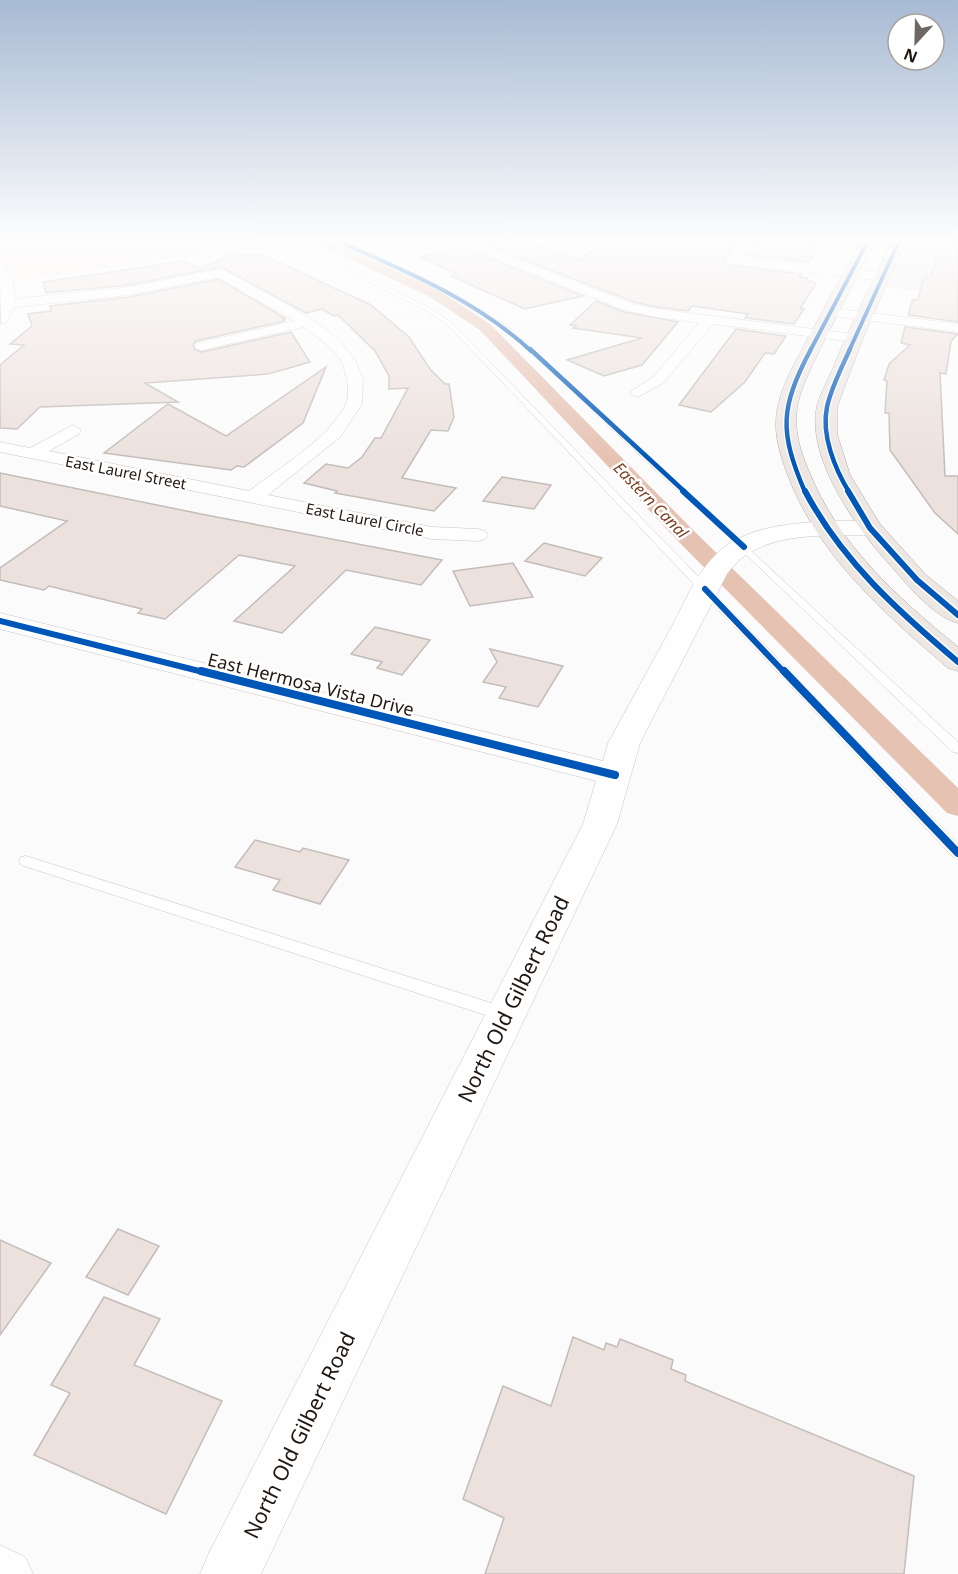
<svg xmlns="http://www.w3.org/2000/svg" width="958" height="1574" font-family="'Noto Sans',sans-serif">
<style>
.built{fill:#f0ebe9}
.green{fill:#fcece6}
.lines{fill:none;stroke-linecap:round;stroke-linejoin:round}
.canal{fill:#e6c2b3;fill-rule:evenodd}
.building{fill:#ece1dd;stroke:#c3bdba;stroke-width:1.5}
.service-casing{stroke:#cbc5c2;stroke-width:1}
.minor-casing{stroke:#cbc5c2;stroke-width:1}
.tertiary-casing{stroke:#cbc5c2;stroke-width:1}
.primary-casing{stroke:#b4a7a2;stroke-width:1}
.service{fill:#fefefe;fill-rule:evenodd}
.minor{fill:#fefefe;fill-rule:evenodd}
.tertiary{fill:#fefefe;fill-rule:evenodd}
.primary{fill:#ede7e4;fill-rule:evenodd}
.cycleway-far3-casing{stroke:#fff;stroke-width:5}
.cycleway-far2-casing{stroke:#fff;stroke-width:7}
.cycleway-far1-casing{stroke:#fff;stroke-width:9}
.cycleway-casing{stroke:#fff;stroke-width:11}
.cycleway-far3{stroke:#0057b8;stroke-width:4}
.cycleway-far2{stroke:#0057b8;stroke-width:4.5}
.cycleway-far1{stroke:#0057b8;stroke-width:6}
.cycleway{stroke:#0057b8;stroke-width:8}
.labels{text-anchor:middle;dominant-baseline:central;stroke-width:5;stroke-linejoin:round;paint-order:stroke}
.far-street-label{font-size:15px;fill:#231711;stroke:#fff}
.far-water-label{font-size:16px;font-style:italic;fill:#7f3e22;stroke:#fff}
.street-label{font-size:18px;fill:#231711;stroke:#fff}
.near-street-label{font-size:21px;fill:#231711;stroke:#fff}
</style>
<rect width="100%" height="100%" fill="#fbfbfb"/>
<polygon class="built" points="900,239 958,239 958,295 877,286"/>
<polygon class="green" points="0,239 285,239 286,240 9,283 0,269"/>
<g class="lines">
<polygon class="canal" points="308,239 325,239 440,291 490,324 694,531 958,788 958,816 947,813 678,541 480,330 430,297"/>
</g>
<g class="building">
<polygon points="505,239 525,241 580,260 606,239 741,239 724,259 728,265 801,274 799,277 807,278 806,280 816,283 800,309 804,309 794,324 745,318 748,314 692,306 688,311 656,307 634,302 483,244"/>
<polygon points="758,239 820,239 809,254 814,255 809,262 745,255"/>
<polygon points="943,239 958,239 958,322 908,315 913,299 918,300 923,279 931,276"/>
<polygon points="464,248 583,296 525,309 451,276 457,274 420,257"/>
<polygon points="231,254 250,256 255,254 263,255 371,305 409,337 430,369 445,384 449,384 454,417 448,431 431,430 402,478 456,488 434,511 335,493 337,491 304,483 326,464 348,468 362,457 375,438 381,438 408,388 389,389 389,376 375,351 338,315 334,316 322,309 306,313 221,267 130,285 46,293 43,282 184,261 200,269"/>
<polygon points="218,279 285,318 283,318 285,321 196,341 193,345 195,350 202,352 291,332 310,362 268,374 145,383 178,402 40,407 17,429 0,428 0,365 24,345 10,344 32,326 28,314 51,311 50,306 130,297"/>
<polygon points="596,301 624,312 678,322 642,365 604,376 567,360 642,338 573,328 576,326 570,325"/>
<polygon points="905,327 958,334 951,341 946,374 940,373 945,476 958,476 958,534 935,513 890,450 889,413 885,413 887,381 884,380 889,364 910,345 901,343"/>
<polygon points="736,329 786,336 774,354 765,353 745,382 711,412 679,405"/>
<polygon points="326,367 303,423 244,467 237,466 231,470 104,453 168,404 226,436"/>
<polygon points="0,473 206,515 442,560 421,585 346,570 282,633 234,621 295,566 239,555 165,619 138,613 142,609 49,586 44,590 0,580 0,568 67,521 0,506"/>
<polygon points="502,477 551,485 534,509 483,501"/>
<polygon points="544,543 602,558 585,576 525,561"/>
<polygon points="513,563 533,597 470,606 453,571"/>
<polygon points="375,627 430,640 402,675 377,668 382,662 351,654"/>
<polygon points="490,649 563,666 538,707 499,698 506,687 483,682 497,662"/>
<polygon points="255,840 300,852 303,848 349,860 320,904 273,890 280,880 235,867"/>
<polygon points="118,1229 159,1246 128,1295 86,1277"/>
<polygon points="0,1240 51,1263 0,1335"/>
<polygon points="104,1297 160,1319 134,1365 222,1401 166,1514 34,1455 70,1393 51,1385"/>
<polygon points="573,1337 604,1350 606,1343 617,1347 620,1339 673,1360 671,1369 686,1375 685,1381 914,1476 904,1574 485,1574 504,1518 463,1499 503,1386 551,1406"/>
</g>
<g class="lines">
<defs>
<g id="service">
<polygon points="282,239 290,239 428,307 451,322 958,844 958,858 953,857 447,324 424,309"/>
<path d="M330,239H338C399,266 459,292 513,331L958,742V753L953,752L740,549L509,333L445,293Z"/>
<polygon points="26,856 504,1007 510,1009 512,1014 510,1019 504,1021 21,865 19,861 21,857"/>
</g>
<g id="minor">
<polygon points="447,239 464,239 633,304 656,309 854,334 861,338 854,342 713,324 663,383 638,397 632,395 630,392 653,377 699,323 656,317 624,310"/>
<polygon points="744,239 756,239 741,257 882,273 888,277 882,281 728,263 726,260"/>
<path d="M0,265L4,266L13,281L15,299L130,287L220,269L224,270L312,319L339,340L355,360L363,379L362,404L340,437L268,495L432,527L478,529L485,531L488,535L485,539L478,541L432,539L0,452V442L30,448L73,425L81,430L79,434L49,451L249,491C279,468 327,440 345,406C351,394 347,373 341,361C333,347 317,337 304,327L202,350L197,349L195,346L197,343L295,321L218,277L130,295L14,307L6,323L1,324Z"/>
<polygon points="831,308 958,324 958,332 826,315 824,312"/>
<polygon points="0,1545 25,1557 33,1574 0,1574"/>
</g>
<path id="tertiary" d="M832,521H870L878,523L882,528L878,533L870,535C823,536 757,530 727,574L640,743L617,824L261,1574H200L209,1553L583,824L596,781L0,629V613L603,761L608,743C629,705 649,668 670,630C685,602 699,565 726,546C755,525 797,523 832,521Z"/>
<g id="primary">
<path d="M862,239H876C859,273 841,307 824,341C815,361 803,381 798,403C793,426 799,448 808,469C838,545 897,597 958,647V671L948,668C884,613 817,555 787,473C778,449 772,427 779,402C784,380 797,360 807,340C825,306 844,273 862,239Z"/>
<path d="M893,239H907L863,338L837,407V434L850,475L880,524L926,575L958,601V623C932,617 901,577 883,557C853,523 806,455 817,406C820,394 828,380 833,368C851,324 872,282 893,239Z"/>
</g>
</defs>
<use href="#service" class="service-casing"/>
<use href="#minor" class="minor-casing"/>
<use href="#tertiary" class="tertiary-casing"/>
<use href="#primary" class="primary-casing"/>
<use href="#service" class="service"/>
<use href="#minor" class="minor"/>
<use href="#tertiary" class="tertiary"/>
<use href="#primary" class="primary"/>
<defs>
<g id="cycleway-far3">
<path d="M333,239C403,270 475,299 531,351"/>
<polyline points="810,351 869,239"/>
<polyline points="849,351 900,239"/>
</g>
<g id="cycleway-far2">
<polyline points="530,349 685,492"/>
<path d="M805,492C779,431 780,408 811,349"/>
<path d="M849,492C835,469 821,435 827,407C831,388 842,367 850,349"/>
</g>
<g id="cycleway-far1">
<polyline points="683,491 744,547"/>
<path d="M805,491C842,561 898,611 958,662"/>
<polyline points="848,491 870,528 917,580 958,615"/>
<polyline points="705,589 785,673"/>
<polyline points="0,621 207,673"/>
</g>
<g id="cycleway">
<polyline points="201,671 615,775"/>
<polyline points="784,671 958,853"/>
</g>
</defs>
<use href="#cycleway-far3" class="cycleway-far3-casing"/>
<use href="#cycleway-far2" class="cycleway-far2-casing"/>
<use href="#cycleway-far1" class="cycleway-far1-casing"/>
<use href="#cycleway" class="cycleway-casing"/>
<use href="#cycleway-far3" class="cycleway-far3"/>
<use href="#cycleway-far2" class="cycleway-far2"/>
<use href="#cycleway-far1" class="cycleway-far1"/>
<use href="#cycleway" class="cycleway"/>
</g>
<linearGradient id="sky" x2="0" y2="1"><stop stop-color="#a7bad3"/><stop offset="0.52" stop-color="#fdfdfd"/><stop offset="1" stop-color="#fdfdfd" stop-opacity="0"/></linearGradient>
<rect width="958" height="460" fill="url(#sky)"/>
<g class="labels">
<g class="far-street-label">
<text transform="translate(126 472) rotate(11)">East Laurel Street</text>
<text transform="translate(365 519) rotate(11)">East Laurel Circle</text>
</g>
<g class="far-water-label">
<text transform="translate(651 500) rotate(46)">Eastern Canal</text>
</g>
<g class="street-label">
<text transform="translate(311 684) rotate(14)">East Hermosa Vista Drive</text>
</g>
<g class="near-street-label">
<text transform="translate(513 999) rotate(-64)">North Old Gilbert Road</text>
<text transform="translate(299 1435) rotate(-64)">North Old Gilbert Road</text>
</g>
</g>
<g transform="translate(916 42) rotate(202)"><circle r="28" fill="#ffffff" stroke="#a7a2a0" stroke-width="1.5"/>
<path d="M0-4.5L10 22L0 15L-10 22Z" fill="#6f6763"/>
<text y="-9" font-size="16" font-weight="bold" text-anchor="middle" fill="#231711">N</text>
</g>
</svg>
